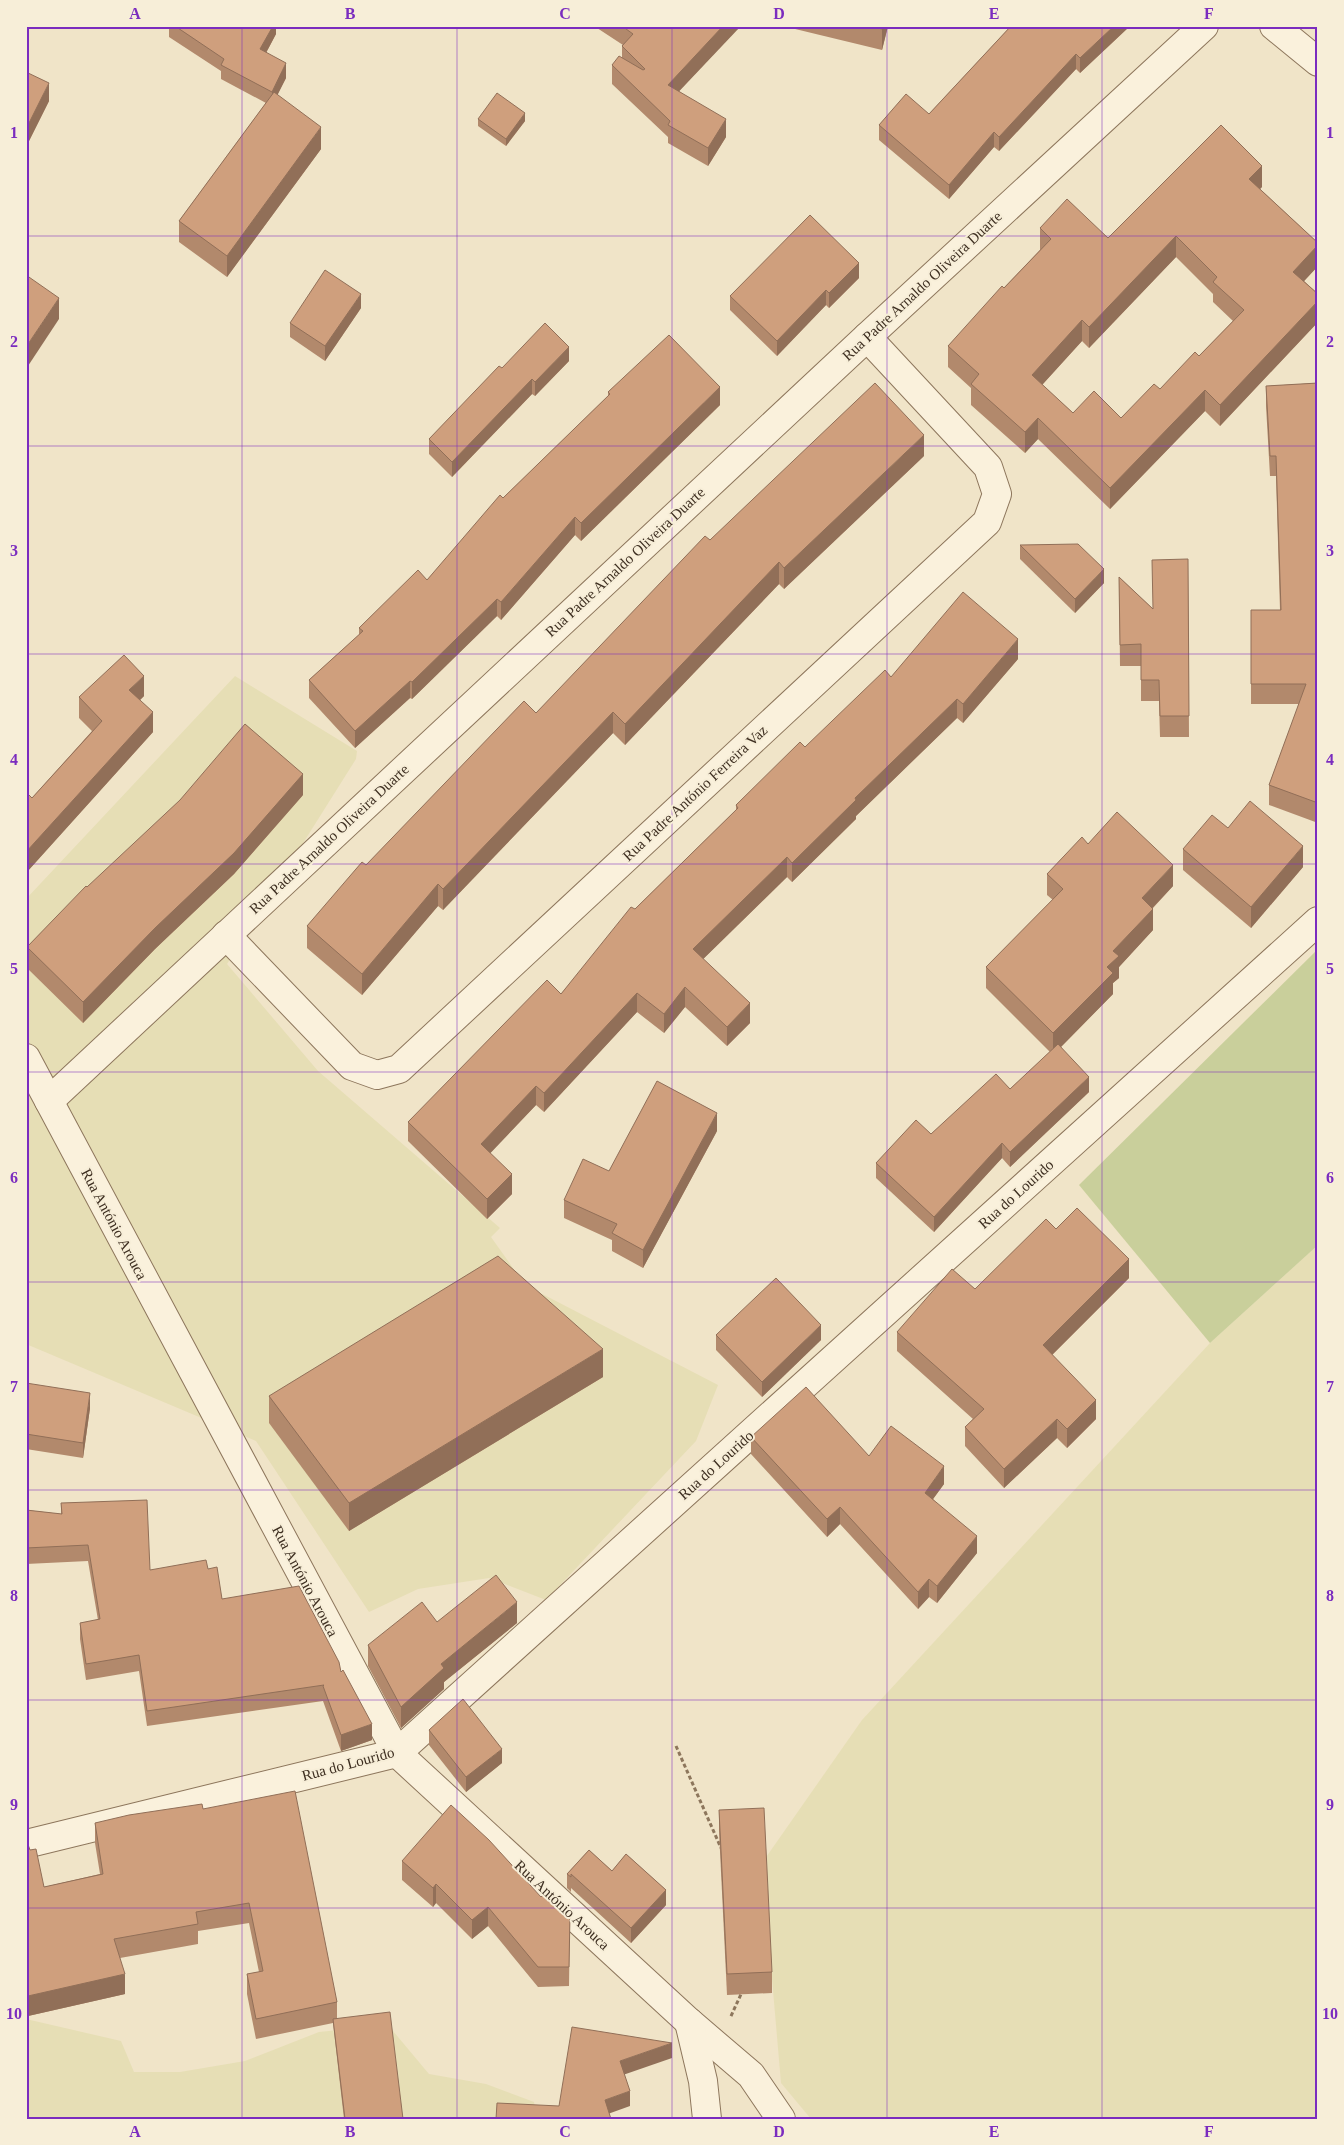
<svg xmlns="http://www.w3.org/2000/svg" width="1344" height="2145" font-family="'Times New Roman',serif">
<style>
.farmland{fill:#e6deb5}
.green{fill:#c9cf9b}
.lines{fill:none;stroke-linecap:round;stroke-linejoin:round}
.minor-casing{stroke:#8d765c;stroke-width:30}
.path{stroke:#8d765c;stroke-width:3;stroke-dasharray:4 2.5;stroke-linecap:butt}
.minor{stroke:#faf1dc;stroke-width:28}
.wall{fill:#b2896c;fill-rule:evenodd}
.shaded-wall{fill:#916f58}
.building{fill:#cf9f7d;stroke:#916f58;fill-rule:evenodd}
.grid{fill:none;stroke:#7b2cbf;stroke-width:1;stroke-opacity:0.55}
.labels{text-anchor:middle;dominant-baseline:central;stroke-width:4;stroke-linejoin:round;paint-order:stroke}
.street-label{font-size:15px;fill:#3d2e20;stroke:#f7eed8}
.neatline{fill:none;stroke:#7b2cbf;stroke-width:2}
.grid-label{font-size:16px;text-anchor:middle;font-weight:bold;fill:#7b2cbf}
</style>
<rect width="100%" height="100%" fill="#f0e4c8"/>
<g class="farmland">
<polygon points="235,676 357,751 356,759 227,964 318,1071 500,1228 491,1237 525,1285 718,1385 696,1441 546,1600 489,1578 418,1589 369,1612 256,1441 26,1344 26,899"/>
<polygon points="1318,1245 1318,2119 811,2119 781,2083 762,1863 862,1720 1210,1343"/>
<polygon points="26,2019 121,2041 134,2072 180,2072 245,2061 319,2032 388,2025 429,2074 486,2084 534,2102 537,2119 26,2119"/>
</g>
<polygon class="green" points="1318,949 1318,1245 1210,1343 1079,1185"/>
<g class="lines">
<defs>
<g id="minor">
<polyline points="1274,26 1318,62"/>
<polyline points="226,935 352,1066 377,1075 399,1069 987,522 997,494 988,467 867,337"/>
<polyline points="26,1058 397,1753 689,2022 751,2075 781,2119"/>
<polyline points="49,1101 867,337 1204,26"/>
<polyline points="26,1844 397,1753 1318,921"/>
<polyline points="689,2022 703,2081 707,2119"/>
</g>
</defs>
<use href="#minor" class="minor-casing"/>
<g class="path">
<polyline points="676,1746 721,1848"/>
<polyline points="731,2016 742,1992"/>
</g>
<use href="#minor" class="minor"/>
</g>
<g class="wall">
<polygon points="169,26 276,26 276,34 266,53 286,78 277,95 321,149 227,277 179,242 179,221 266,103 221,79 221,71 169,37"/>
<polygon points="594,26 740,26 679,91 726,137 708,166 668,143 668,137 612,84 612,65 622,57 622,46 623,45"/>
<polygon points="791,26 888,26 882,50 791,28"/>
<polygon points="1011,26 1130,26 1080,73 1076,69 999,151 994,147 949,199 879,140 879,125 929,114"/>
<polygon points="26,72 49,101 28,143 26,142"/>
<polygon points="478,119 525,121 506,146 478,126"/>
<path d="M1262,187L1260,189L1318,243V266L1304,281L1318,294V322L1220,426L1205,411L1110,509L1038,439L1025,453L971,405V388L948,367V346L1040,250V228L1108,238ZM1176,257L1213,294V302L1233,321L1199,356L1160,389L1121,418L1073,413L1042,385L1082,341L1089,348Z"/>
<polygon points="859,278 829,308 826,305 777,356 730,310 730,296"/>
<polygon points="361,308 325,361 290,337 290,323"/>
<polygon points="569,361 535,396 532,394 452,477 429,454 429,439 502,368"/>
<polygon points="1318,383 1318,823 1269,805 1269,785 1299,704 1251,704 1251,610 1280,610 1276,476 1270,476 1266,406 1266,386"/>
<polygon points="608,392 720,405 581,541 575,535 501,620 497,616 412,699 410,698 355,748 309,698 309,680 359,635 359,628 427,580 503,498 608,396"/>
<polygon points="924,456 784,589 779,584 625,745 613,733 443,910 438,906 362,995 307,948 307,926 366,865 536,713 710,540"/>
<polygon points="1020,545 1104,583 1075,613 1020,559"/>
<polygon points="1188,559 1189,737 1160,737 1159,701 1141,701 1141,666 1120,666 1119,577 1153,609"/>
<polygon points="1018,659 963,723 957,718 856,816 856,819 792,882 787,877 703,959 750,1023 727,1046 685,1007 664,1033 637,1012 544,1112 536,1105 490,1153 512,1194 487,1219 408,1141 408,1122 561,994 635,909 736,810 736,805 805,747 891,677"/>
<polygon points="144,696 140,700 153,732 26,873 26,792 32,798 92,731 79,718 79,697"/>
<polygon points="303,795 234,874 155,949 83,1023 27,968 27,947 87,887"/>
<polygon points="1228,828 1303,867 1251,928 1183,870 1183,849"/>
<polygon points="1088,844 1173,886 1153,908 1153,930 1119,967 1119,978 1113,983 1113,994 1061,1047 1089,1092 1010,1167 1002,1158 934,1232 876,1178 876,1163 931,1134 1010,1089 1050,1052 986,988 986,967 1053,900 1047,895 1047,874"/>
<polygon points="717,1131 643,1268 612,1251 612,1240 564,1218 564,1200 609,1171"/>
<polygon points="1056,1229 1129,1278 1052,1355 1096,1419 1067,1448 1057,1438 1004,1488 965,1446 965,1427 973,1419 897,1351 897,1332 975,1289"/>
<polygon points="716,1335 821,1340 762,1397 716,1350"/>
<polygon points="603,1377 349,1531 269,1423 269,1396"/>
<polygon points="26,1383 90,1408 83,1458 26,1449"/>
<polygon points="751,1437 869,1456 944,1484 933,1499 977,1553 937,1603 929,1597 918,1609 840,1524 827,1537 751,1454"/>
<polygon points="61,1503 150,1570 208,1569 222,1599 341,1672 372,1740 341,1751 323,1701 147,1726 139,1671 86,1680 80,1639 80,1623 98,1620 88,1561 26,1564 26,1510 61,1514"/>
<polygon points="437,1622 517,1623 444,1682 444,1689 401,1728 368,1666 368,1645"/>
<polygon points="429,1730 502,1763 466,1792 429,1745"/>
<polygon points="203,1809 337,2002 337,2019 403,2119 344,2119 333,2023 256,2039 247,1994 247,1974 259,1972 249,1923 198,1931 198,1944 120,1958 125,1994 28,2016 26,2010 26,1839 30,1850 44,1887 100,1874 95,1843 95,1823"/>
<polygon points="719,1810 772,1972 772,1993 727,1995 719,1831"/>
<polygon points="589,1850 612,1871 626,1854 666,1890 666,1905 631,1943 571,1888 571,1892 567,1888 567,1874"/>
<polygon points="402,1861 541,1897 570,1914 569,1986 538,1987 488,1926 472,1939 436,1903 433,1907 402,1880"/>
</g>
<g class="shaded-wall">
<polygon points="273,26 276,26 276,34 260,64 260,49"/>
<polygon points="723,26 740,26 740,27 668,103 668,85"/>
<polygon points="882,26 888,26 882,50"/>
<polygon points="1114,26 1130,26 1080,73 1080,58"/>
<polygon points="1076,54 1076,69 999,151 999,137"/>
<polygon points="286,63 286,78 272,106 272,92"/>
<polygon points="49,83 49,101 28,143 28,125"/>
<polygon points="525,113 525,121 506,146 506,139"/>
<polygon points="726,119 726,137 708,166 708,148"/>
<polygon points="321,127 321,149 227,277 227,256"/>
<polygon points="994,132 994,147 949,199 949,185"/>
<polygon points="1262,166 1262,187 1249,200 1249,179"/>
<polygon points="1176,236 1176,257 1089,348 1089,327"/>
<polygon points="1318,245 1318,266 1293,293 1293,272"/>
<polygon points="859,263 859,278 829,308 829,293"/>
<polygon points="826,290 826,305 777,356 777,341"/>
<polygon points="361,294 361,308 325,361 325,346"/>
<polygon points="59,298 59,319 26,369 26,347"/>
<polygon points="1318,301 1318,322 1220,426 1220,405"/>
<polygon points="1082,320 1082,341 1032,396 1032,375"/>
<polygon points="569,347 569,361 535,396 535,382"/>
<polygon points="532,379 532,394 452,477 452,462"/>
<polygon points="720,387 720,405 581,541 581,523"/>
<polygon points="1205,390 1205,411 1110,509 1110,488"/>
<polygon points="1038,418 1038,439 1025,453 1025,432"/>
<polygon points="924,435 924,456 784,589 784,568"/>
<polygon points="575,517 575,535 501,620 501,602"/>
<polygon points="779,562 779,584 625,745 625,724"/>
<polygon points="1104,569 1104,583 1075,613 1075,599"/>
<polygon points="497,599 497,616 412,699 412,682"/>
<polygon points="1018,639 1018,659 963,723 963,704"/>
<polygon points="144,676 144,696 129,711 129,690"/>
<polygon points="410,681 410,698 355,748 355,731"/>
<polygon points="957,699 957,718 856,816 856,819 792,882 792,863 855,798"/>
<polygon points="153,712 153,732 26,873 26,852"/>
<polygon points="613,712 613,733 443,910 443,889"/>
<polygon points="303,774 303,795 234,874 155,949 83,1023 83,1002"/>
<polygon points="1303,846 1303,867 1251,928 1251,907"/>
<polygon points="787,857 787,877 693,969 693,949"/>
<polygon points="1173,865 1173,886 1142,919 1142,898"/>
<polygon points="438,884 438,906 362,995 362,974"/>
<polygon points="1153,909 1153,930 1119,967 1119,978 1113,983 1113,994 1053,1055 1053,1033 1107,967 1113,951"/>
<polygon points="685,987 685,1007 664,1033 664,1014"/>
<polygon points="637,993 637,1012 544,1112 544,1093"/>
<polygon points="750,1003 750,1023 727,1046 727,1027"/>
<polygon points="1089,1077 1089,1092 1010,1167 1010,1152"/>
<polygon points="536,1086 536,1105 481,1163 481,1144"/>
<polygon points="717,1113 717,1131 643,1268 643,1250"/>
<polygon points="1002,1143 1002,1158 934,1232 934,1217"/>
<polygon points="512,1174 512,1194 487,1219 487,1199"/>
<polygon points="1129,1259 1129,1278 1043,1364 1043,1345"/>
<polygon points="821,1325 821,1340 762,1397 762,1382"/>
<polygon points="603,1349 603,1377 349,1531 349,1503"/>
<polygon points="90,1393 90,1408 83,1458 83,1443"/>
<polygon points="1096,1400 1096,1419 1067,1448 1067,1429"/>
<polygon points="1057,1419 1057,1438 1004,1488 1004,1469"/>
<polygon points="944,1466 944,1484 925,1510 925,1493"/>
<polygon points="840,1507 840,1524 827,1537 827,1519"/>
<polygon points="977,1536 977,1553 937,1603 937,1586"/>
<polygon points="929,1579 929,1597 918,1609 918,1592"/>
<polygon points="517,1602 517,1623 444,1682 444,1689 401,1728 401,1707 441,1664"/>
<polygon points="372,1724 372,1740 341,1751 341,1735"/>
<polygon points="502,1749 502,1763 466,1792 466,1777"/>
<polygon points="436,1884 436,1903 433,1907 433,1888"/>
<polygon points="666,1890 666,1905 631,1943 631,1928"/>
<polygon points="488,1907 488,1926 472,1939 472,1920"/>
<polygon points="125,1974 125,1994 28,2016 28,1996"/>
<polygon points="672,2043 672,2058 620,2076 620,2061"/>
<polygon points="630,2091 630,2106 605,2115 605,2100"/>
</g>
<g class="building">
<polygon points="175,26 273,26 260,49 286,63 272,92 221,65 224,59"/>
<polygon points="622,26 723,26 668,85 726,119 708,148 668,125 670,121 612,65 619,56 643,70 645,69 622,46 633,34"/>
<polygon points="870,26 882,26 882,29"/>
<polygon points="1011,26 1114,26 1080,58 1076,54 999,137 994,132 949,185 879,125 906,94 929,114"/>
<polygon points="26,72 49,83 28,125 26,124"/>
<polygon points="274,92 321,127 227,256 179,221"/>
<polygon points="497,93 525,113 506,139 478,119"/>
<path d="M1221,125L1262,166L1249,179L1318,243V245L1293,272L1318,294V301L1220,405L1205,390L1110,488L1038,418L1025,432L971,384L979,374L948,346L1002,286L1004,288L1051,239L1040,228L1067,199L1108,238ZM1176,236L1217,277L1213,282L1244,310L1199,356L1195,352L1160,389L1154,384L1121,418L1094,391L1073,413L1032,375L1082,320L1089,327Z"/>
<polygon points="810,215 859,263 829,293 826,290 777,341 730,296"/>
<polygon points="325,270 361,294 325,346 290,323"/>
<polygon points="26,275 59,298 26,347"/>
<polygon points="545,323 569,347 535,382 532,379 452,462 429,439 499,366 502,368"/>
<polygon points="669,335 720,387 581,523 575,517 501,602 497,599 412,682 410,681 355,731 309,680 363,631 359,628 418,570 427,580 500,495 503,498 610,394 608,392"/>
<polygon points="875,383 924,435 784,568 779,562 625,724 613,712 443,889 438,884 362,974 307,926 362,862 366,865 524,701 536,713 705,536 710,540"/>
<polygon points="1318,383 1318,803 1269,785 1306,684 1251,684 1251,610 1281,610 1276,456 1270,456 1266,386"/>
<polygon points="1078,544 1104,569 1075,599 1020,545"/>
<polygon points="1188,559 1189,716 1160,716 1159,680 1141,680 1141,644 1120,645 1119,577 1153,609 1152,560"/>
<polygon points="963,592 1018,639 963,704 957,699 855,798 856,800 792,863 787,857 693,949 750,1003 727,1027 685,987 664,1014 637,993 544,1093 536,1086 481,1144 512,1174 487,1199 408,1122 547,980 561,994 631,907 635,909 738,808 736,805 800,742 805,747 885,670 891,677"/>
<polygon points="124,655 144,676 129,690 153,712 26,852 26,792 32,798 102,721 79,697"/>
<polygon points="245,724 303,774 234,853 155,928 83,1002 27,947 86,886 87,887 180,800"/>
<polygon points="1250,801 1303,846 1251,907 1183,849 1212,815 1228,828"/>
<polygon points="1117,812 1173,865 1142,898 1153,909 1113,951 1119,956 1107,967 1113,973 1053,1033 986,967 1063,889 1047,874 1082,837 1088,844"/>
<polygon points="1058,1044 1089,1077 1010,1152 1002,1143 934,1217 876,1163 916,1120 931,1134 996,1074 1010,1089"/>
<polygon points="657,1081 717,1113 643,1250 612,1233 617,1224 564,1200 583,1159 609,1171"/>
<polygon points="1077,1208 1129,1259 1043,1345 1096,1400 1067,1429 1057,1419 1004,1469 965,1427 984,1409 897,1332 952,1269 975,1289 1046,1219 1056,1229"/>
<polygon points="498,1256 603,1349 349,1503 269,1396"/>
<polygon points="776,1278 821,1325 762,1382 716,1335"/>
<polygon points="26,1383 90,1393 83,1443 26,1434"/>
<polygon points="806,1387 869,1456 891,1426 944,1466 925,1493 977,1536 937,1586 929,1579 918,1592 840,1507 827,1519 751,1437"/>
<polygon points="147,1500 150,1570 206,1560 208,1569 217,1567 222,1599 299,1586 339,1662 341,1672 343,1670 372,1724 341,1735 323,1686 324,1685 147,1711 139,1655 86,1664 80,1623 100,1619 88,1545 26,1548 26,1510 62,1514 61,1503"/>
<polygon points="496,1575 517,1602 441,1664 444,1668 401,1707 368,1645 422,1602 437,1622"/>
<polygon points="463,1699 502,1749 466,1777 429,1730"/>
<polygon points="295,1791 337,2002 256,2019 247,1974 263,1971 249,1903 196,1912 198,1924 114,1939 125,1974 28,1996 26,1990 26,1839 30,1850 36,1849 44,1887 103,1874 95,1823 129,1815 202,1804 203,1809"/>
<polygon points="451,1805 489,1840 541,1897 546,1892 570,1914 569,1967 538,1967 488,1907 472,1920 436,1884 433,1888 402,1861"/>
<polygon points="764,1808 772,1972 727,1974 719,1810"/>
<polygon points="589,1850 612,1871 626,1854 666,1890 631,1928 571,1874 571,1877 567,1874"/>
<polygon points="390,2012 403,2119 345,2119 333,2019"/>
<polygon points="572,2027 672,2043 620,2061 630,2091 605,2100 611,2119 496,2119 497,2103 559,2106"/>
</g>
<path class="grid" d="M242,26V2119M457,26V2119M672,26V2119M887,26V2119M1102,26V2119M26,236H1318M26,446H1318M26,654H1318M26,864H1318M26,1072H1318M26,1282H1318M26,1490H1318M26,1700H1318M26,1908H1318"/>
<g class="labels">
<g class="street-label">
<text transform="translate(922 286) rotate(-43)">Rua Padre Arnaldo Oliveira Duarte</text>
<text transform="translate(625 562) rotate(-43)">Rua Padre Arnaldo Oliveira Duarte</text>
<text transform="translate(695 793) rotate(-43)">Rua Padre António Ferreira Vaz</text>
<text transform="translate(329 839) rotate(-43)">Rua Padre Arnaldo Oliveira Duarte</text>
<text transform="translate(1016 1194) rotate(-42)">Rua do Lourido</text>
<text transform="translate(114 1224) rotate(62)">Rua António Arouca</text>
<text transform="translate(716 1465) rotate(-42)">Rua do Lourido</text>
<text transform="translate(305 1581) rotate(62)">Rua António Arouca</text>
<text transform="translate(348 1764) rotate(-15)">Rua do Lourido</text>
<text transform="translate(562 1905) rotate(43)">Rua António Arouca</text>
</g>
</g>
<rect width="1344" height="2145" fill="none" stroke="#f7eed8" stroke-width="55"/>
<rect x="28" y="28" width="1288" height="2090" class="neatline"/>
<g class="grid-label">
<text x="135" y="19">A</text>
<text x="350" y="19">B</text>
<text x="565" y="19">C</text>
<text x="779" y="19">D</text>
<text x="994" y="19">E</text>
<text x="1209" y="19">F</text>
<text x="14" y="138">1</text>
<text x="1330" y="138">1</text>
<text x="14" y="347">2</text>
<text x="1330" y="347">2</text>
<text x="14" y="556">3</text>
<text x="1330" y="556">3</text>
<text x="14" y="765">4</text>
<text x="1330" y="765">4</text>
<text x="14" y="974">5</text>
<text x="1330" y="974">5</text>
<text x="14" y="1183">6</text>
<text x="1330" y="1183">6</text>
<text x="14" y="1392">7</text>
<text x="1330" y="1392">7</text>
<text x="14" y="1601">8</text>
<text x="1330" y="1601">8</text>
<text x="14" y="1810">9</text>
<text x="1330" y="1810">9</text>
<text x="14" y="2019">10</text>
<text x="1330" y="2019">10</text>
<text x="135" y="2137">A</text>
<text x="350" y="2137">B</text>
<text x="565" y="2137">C</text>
<text x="779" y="2137">D</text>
<text x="994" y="2137">E</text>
<text x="1209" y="2137">F</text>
</g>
</svg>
